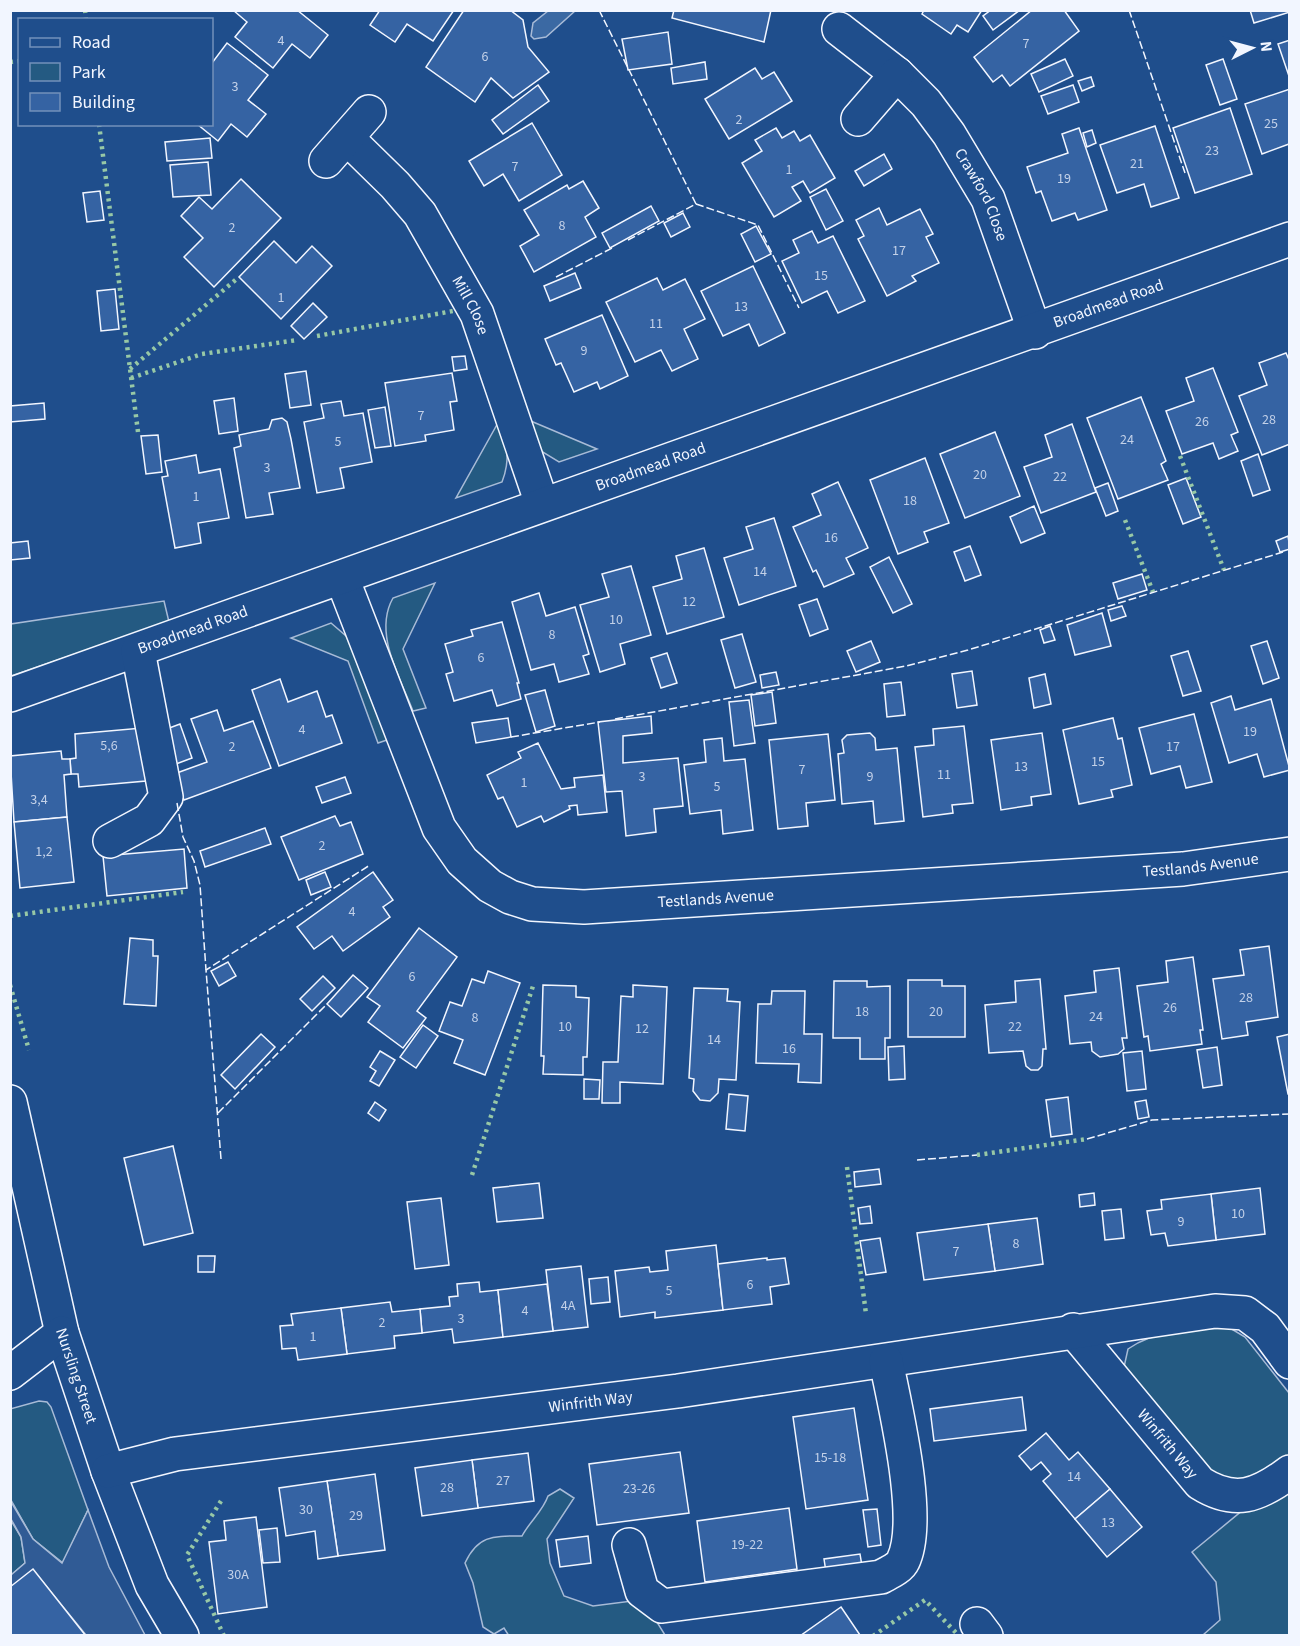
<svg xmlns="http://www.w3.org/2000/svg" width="1300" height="1646" font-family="'Source Sans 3',sans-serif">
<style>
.green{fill:#245a82;stroke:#a8bbd7;stroke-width:1.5}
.parking{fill:#305b95;stroke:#a8bbd7;stroke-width:1.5}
.water{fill:#3b69a3;stroke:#a8bbd7;stroke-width:1.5}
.building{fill:#3563a3;stroke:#f2f6ff;stroke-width:1.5}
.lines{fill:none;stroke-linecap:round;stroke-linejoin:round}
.minor-casing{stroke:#f2f6ff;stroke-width:36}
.minor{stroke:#1f4e8c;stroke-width:33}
.hedge{stroke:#97c8a6;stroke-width:4.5;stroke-dasharray:3 4.5;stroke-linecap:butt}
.fence{stroke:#f2f6ff;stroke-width:1.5;stroke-dasharray:8 3;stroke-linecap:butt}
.labels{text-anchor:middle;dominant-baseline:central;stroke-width:4.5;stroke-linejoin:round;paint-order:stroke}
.number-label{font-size:14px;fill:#c3d1e8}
.street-label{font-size:16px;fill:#f2f6ff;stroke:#1f4e8c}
</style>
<rect width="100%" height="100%" fill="#1f4e8c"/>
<g class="green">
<polygon points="526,419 597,449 559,462 541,451"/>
<path d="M499,421C507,443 511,459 502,482L456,498Z"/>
<path d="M435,583L403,649L426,708L413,711C400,677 373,633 393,598Z"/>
<polygon points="164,601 169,622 11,676 11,624"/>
<polygon points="331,623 353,642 390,739 378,743 348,661 291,638"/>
<path d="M1230,1328L1245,1337L1289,1393V1457L1273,1472L1232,1483L1210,1476L1124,1367L1128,1349C1156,1329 1196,1329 1230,1328Z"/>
<polygon points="39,1401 47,1402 51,1407 88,1510 63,1563 33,1539 11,1500 10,1409"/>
<polygon points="1289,1472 1289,1635 1203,1635 1220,1620 1216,1582 1192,1552"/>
<path d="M560,1489L574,1498L547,1539L550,1563L564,1596L593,1606L632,1601L652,1614L665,1635L509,1636L504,1628L494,1634L483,1627L473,1583L465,1563C478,1535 493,1536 522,1536C530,1521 543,1511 548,1496Z"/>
<polygon points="10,1519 21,1537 25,1563 11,1575"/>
</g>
<polygon class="parking" points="10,1500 33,1539 62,1563 88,1510 109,1567 145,1635 86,1635 33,1570 11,1587 11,1575 25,1563 21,1537 11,1519"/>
<polygon class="water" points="575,11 546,37 534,39 531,36 533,23 548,11"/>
<g class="building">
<polygon points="233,10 297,10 328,35 310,58 292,44 273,68 235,37 247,22"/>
<polygon points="380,10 454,10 433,41 407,24 395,42 370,25"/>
<polygon points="464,10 510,10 523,20 528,47 549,72 513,98 491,78 475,102 426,67"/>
<polygon points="674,10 771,10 764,42 672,18"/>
<polygon points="924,10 982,10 968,32 957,25 951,34 922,14"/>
<polygon points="991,10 1020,10 993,30 983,16"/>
<polygon points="1032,10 1064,10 1079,31 1010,86 1002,75 993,82 974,57"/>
<polygon points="1250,10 1290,10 1290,12 1254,23"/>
<polygon points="668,32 672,64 628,70 622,39"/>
<polygon points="1290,40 1290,79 1278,44"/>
<polygon points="227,43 268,75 248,100 266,114 247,137 231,124 218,141 197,124 212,124 212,63"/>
<polygon points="1065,59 1073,76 1039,92 1031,74"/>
<polygon points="1223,59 1237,99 1220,105 1206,65"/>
<polygon points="705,62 707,79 673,84 671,68"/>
<polygon points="755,68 762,79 774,72 792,101 729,139 705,99"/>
<polygon points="1091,77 1094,86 1082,91 1078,81"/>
<polygon points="538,85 549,101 503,134 492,120"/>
<polygon points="1073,85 1079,102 1048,114 1041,96"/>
<polygon points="1290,89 1290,146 1289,144 1262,154 1245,104"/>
<polygon points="1230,108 1252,174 1195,193 1173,128"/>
<polygon points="532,123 562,175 519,201 503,174 484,186 469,161"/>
<polygon points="1155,126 1179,198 1151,207 1144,184 1117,193 1100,145"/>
<polygon points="776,128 782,138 794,131 800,141 810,135 835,178 810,193 803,181 792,187 801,201 774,217 742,163 762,151 755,140"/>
<polygon points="1079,128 1107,210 1078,220 1075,213 1052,221 1041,191 1036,193 1027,167 1068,153 1062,134"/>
<polygon points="1092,130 1096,143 1087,147 1083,133"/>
<polygon points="210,138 212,158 167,161 165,142"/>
<polygon points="884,154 892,169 864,186 855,171"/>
<polygon points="208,162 211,195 173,197 170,165"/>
<polygon points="241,179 281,218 214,287 184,257 203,238 181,216 199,197 212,209"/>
<polygon points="583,181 599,208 585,217 596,237 534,272 520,246 539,235 524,210 567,185 569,189"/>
<polygon points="826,189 843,221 826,230 810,197"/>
<polygon points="100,191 104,220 87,222 83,193"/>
<polygon points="651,206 659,221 610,248 602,233"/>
<polygon points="879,208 887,225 920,209 933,234 926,237 939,263 912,276 916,281 887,296 858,239 864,236 856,220"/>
<polygon points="683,213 690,227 671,237 664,223"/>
<polygon points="756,226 771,254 755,262 741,234"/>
<polygon points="812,231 818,243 833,236 865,301 838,313 827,291 802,303 782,261 799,253 793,240"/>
<polygon points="274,241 296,263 312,246 332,266 281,319 239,277"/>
<polygon points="753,266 785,333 759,346 749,324 723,336 701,291"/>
<polygon points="575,273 581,288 550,301 544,286"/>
<polygon points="657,278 663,290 685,279 705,319 684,329 698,359 672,371 661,350 635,362 606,302"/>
<polygon points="115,289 119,329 101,331 97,291"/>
<polygon points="313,303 327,317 304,339 291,326"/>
<polygon points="602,315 628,376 600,389 597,382 574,392 561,363 556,365 545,339"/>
<polygon points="1286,353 1290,362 1290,444 1262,455 1239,396 1267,385 1259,363"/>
<polygon points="465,356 467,369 454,371 452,357"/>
<polygon points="1213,368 1238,432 1231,435 1238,451 1219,459 1213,443 1182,454 1166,411 1194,401 1186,378"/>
<polygon points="306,371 311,405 290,408 285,374"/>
<polygon points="452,373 457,401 450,402 454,430 425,435 426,441 395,446 385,383"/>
<polygon points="1141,397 1166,461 1161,464 1168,480 1118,499 1087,418"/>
<polygon points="234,398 238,431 219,434 214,401"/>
<polygon points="341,401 344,416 363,413 372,462 340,468 344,488 317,493 304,422 324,418 321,404"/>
<polygon points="44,403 45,419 10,422 10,406"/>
<polygon points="385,407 391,446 375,448 368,410"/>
<polygon points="282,418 287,422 291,439 300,488 269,493 273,514 246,518 234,448 241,446 239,435 269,429 272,420"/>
<polygon points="1072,424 1096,492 1041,513 1024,467 1052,457 1045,435"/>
<polygon points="995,432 1020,496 965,518 940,454"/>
<polygon points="158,435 162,472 146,474 141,436"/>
<polygon points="1258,454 1270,490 1253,496 1241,461"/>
<polygon points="196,455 199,473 220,469 229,518 198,523 201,543 175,548 162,477 168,476 165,461"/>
<polygon points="925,458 949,523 924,532 928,542 898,554 870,480"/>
<polygon points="1186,478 1201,517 1183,524 1168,485"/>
<polygon points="838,482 868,548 846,558 854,574 824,587 816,570 813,572 793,527 821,515 812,494"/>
<polygon points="1108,483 1118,511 1106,516 1095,488"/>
<polygon points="1034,506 1045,533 1021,543 1010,517"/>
<polygon points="774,518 796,586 739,605 724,558 753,549 746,527"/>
<polygon points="1288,536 1290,549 1280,552 1276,541"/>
<polygon points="28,541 30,558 10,560 10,543"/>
<polygon points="970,546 981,575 965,581 954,552"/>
<polygon points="704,548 724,617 667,634 653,587 682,579 676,556"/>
<polygon points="889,557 912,604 893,613 870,567"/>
<polygon points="631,566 651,635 620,644 625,664 600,672 580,605 609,597 602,574"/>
<polygon points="1142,574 1147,590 1118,599 1113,583"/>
<polygon points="539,593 546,616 575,607 589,654 583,656 589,674 559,682 554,664 531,670 512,602"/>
<polygon points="817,599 828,629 810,636 799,605"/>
<polygon points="1122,606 1126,616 1111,621 1108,610"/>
<polygon points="1102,613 1111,646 1075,655 1067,625"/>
<polygon points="502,622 519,683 517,683 521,699 497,706 492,690 454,701 446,674 453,672 445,644 473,636 471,630"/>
<polygon points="1050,626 1055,640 1044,643 1040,630"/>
<polygon points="742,634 756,682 735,688 721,640"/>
<polygon points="871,641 880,662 856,672 847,651"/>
<polygon points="1267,641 1279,678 1263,684 1251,646"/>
<polygon points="1188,651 1201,691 1183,696 1171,656"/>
<polygon points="667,653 677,683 661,688 651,658"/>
<polygon points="972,671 977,705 957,708 952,674"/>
<polygon points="776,672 779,685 762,688 760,675"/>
<polygon points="1045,674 1051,704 1034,708 1029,678"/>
<polygon points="280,679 288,702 317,691 326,717 332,715 342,743 279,766 252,690"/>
<polygon points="901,682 905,715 887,717 884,684"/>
<polygon points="545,690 555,726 536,732 525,695"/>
<polygon points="772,692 776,723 755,726 751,695"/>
<polygon points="1231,696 1235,710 1271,699 1290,770 1264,777 1257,754 1229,763 1211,703"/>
<polygon points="749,700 755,743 734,746 729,702"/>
<polygon points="217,710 224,731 253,721 271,768 184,800 174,774 207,762 191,719"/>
<polygon points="1194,714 1212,782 1186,788 1180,766 1151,774 1139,728"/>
<polygon points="651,716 652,733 623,736 623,763 678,758 683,806 654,809 656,832 626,836 622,791 606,792 598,722"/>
<polygon points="508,718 511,737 476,743 472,723"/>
<polygon points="1113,718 1118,739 1122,738 1132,785 1111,790 1113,797 1079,804 1063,730"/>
<polygon points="180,724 192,758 176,764 164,730"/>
<polygon points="964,726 973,803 952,805 953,813 923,817 915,747 934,745 933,729"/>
<polygon points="142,728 146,781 79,787 78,774 71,774 70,759 76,758 75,734"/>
<polygon points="870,733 875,738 876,750 897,748 904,821 875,824 873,801 842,804 838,754 844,753 842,740 847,735"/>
<polygon points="1042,733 1051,794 1031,797 1032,805 1001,810 991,740"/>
<polygon points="828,734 835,800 806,803 808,826 778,829 769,740"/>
<polygon points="722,738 724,761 745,759 753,830 723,834 721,810 690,814 684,765 706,762 704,740"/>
<polygon points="538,743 561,789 575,787 574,778 603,775 607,812 578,815 577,805 569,806 570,809 544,822 541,816 517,827 503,797 498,799 487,775 521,758 518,752"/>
<polygon points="61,751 62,759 70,759 71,774 64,775 67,817 14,822 10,756"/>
<polygon points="345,777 351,793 322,803 316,787"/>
<polygon points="335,816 340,826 351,822 363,854 299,880 281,837"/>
<polygon points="67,817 74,882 20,888 14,822"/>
<polygon points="265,828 271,844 205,867 200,851"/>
<polygon points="184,849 187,888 107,896 103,856"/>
<polygon points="325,872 331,887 311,895 306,880"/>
<polygon points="373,872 393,900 383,907 390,917 343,951 332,936 314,949 297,927"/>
<polygon points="419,928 457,957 417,1011 426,1018 403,1048 368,1022 380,1006 367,997"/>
<polygon points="130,938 153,940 153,956 158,956 156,1006 124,1004"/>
<polygon points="1269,946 1278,1017 1246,1022 1248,1035 1222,1039 1213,979 1244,975 1240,950"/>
<polygon points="1193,957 1203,1030 1200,1030 1202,1044 1150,1051 1148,1036 1144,1037 1137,986 1168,982 1166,961"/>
<polygon points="228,962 236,976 219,986 211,971"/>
<polygon points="1119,968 1127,1038 1122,1038 1124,1049 1118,1054 1100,1057 1092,1051 1091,1042 1070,1044 1065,996 1096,992 1094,971"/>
<polygon points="488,971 520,983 485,1075 454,1063 463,1040 439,1031 450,1002 462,1006 472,979 484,983"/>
<polygon points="353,975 368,988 341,1017 327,1004"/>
<polygon points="323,976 335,988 312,1011 300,999"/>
<polygon points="1040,979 1046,1049 1043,1049 1042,1066 1038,1070 1031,1070 1026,1066 1023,1051 989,1053 985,1005 1016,1002 1015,981"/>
<polygon points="908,980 942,980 942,986 965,986 965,1037 908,1037"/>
<polygon points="834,981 867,981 867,987 890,986 890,1038 885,1038 885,1059 860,1059 860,1038 833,1038"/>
<polygon points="543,985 576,986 576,997 589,998 587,1057 583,1057 583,1075 543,1074 544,1056 541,1056"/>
<polygon points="633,985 667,987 663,1084 620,1082 620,1103 602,1103 603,1062 618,1062 621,996 633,997"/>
<polygon points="694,988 728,989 727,1001 740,1002 736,1080 719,1079 718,1093 710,1101 700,1100 693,1091 694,1079 689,1078"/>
<polygon points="772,991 805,991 804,1034 822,1034 821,1083 798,1082 799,1064 756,1063 758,1004 771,1004"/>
<polygon points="423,1025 438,1036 416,1068 400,1057"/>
<polygon points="261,1034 275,1047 235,1089 221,1075"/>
<polygon points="1290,1034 1290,1094 1288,1094 1277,1037"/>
<polygon points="904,1046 905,1079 889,1080 888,1047"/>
<polygon points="1217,1047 1222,1085 1203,1088 1197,1050"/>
<polygon points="380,1051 395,1060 379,1086 370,1081 376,1071 370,1067"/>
<polygon points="1142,1051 1146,1089 1127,1091 1123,1053"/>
<polygon points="584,1079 600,1080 599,1099 584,1099"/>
<polygon points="729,1094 748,1096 745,1131 726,1129"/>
<polygon points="1068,1097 1072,1134 1051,1137 1046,1100"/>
<polygon points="1146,1100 1149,1117 1138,1119 1135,1102"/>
<polygon points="375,1102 386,1110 379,1121 368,1113"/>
<polygon points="173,1146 193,1233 144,1245 124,1158"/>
<polygon points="879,1169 881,1184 855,1187 854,1172"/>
<polygon points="539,1183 543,1218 497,1222 493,1188"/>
<polygon points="1260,1188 1265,1234 1216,1240 1211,1194"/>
<polygon points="1094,1193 1095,1205 1080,1207 1079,1195"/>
<polygon points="1211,1194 1216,1240 1168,1246 1165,1233 1151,1235 1147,1211 1162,1209 1161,1200"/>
<polygon points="441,1198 449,1265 415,1269 407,1202"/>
<polygon points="870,1206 872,1223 860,1224 858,1208"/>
<polygon points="1121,1209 1124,1238 1105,1240 1102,1211"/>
<polygon points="1037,1218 1043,1264 995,1271 988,1224"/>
<polygon points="988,1224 995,1271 924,1280 917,1233"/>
<polygon points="880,1238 886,1272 866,1275 860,1241"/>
<polygon points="716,1245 723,1310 655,1318 655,1312 620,1317 615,1271 649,1267 650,1272 668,1270 666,1251"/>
<polygon points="198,1256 215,1256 214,1272 198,1272"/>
<polygon points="767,1258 767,1260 785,1258 789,1284 770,1287 772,1304 723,1310 718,1264"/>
<polygon points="581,1266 588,1327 553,1331 546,1270"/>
<polygon points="608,1277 610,1302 591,1304 589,1279"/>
<polygon points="479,1282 480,1292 498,1290 503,1337 454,1343 452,1329 422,1333 420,1309 450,1306 449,1297 458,1296 457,1284"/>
<polygon points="547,1284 553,1331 503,1337 498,1290"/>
<polygon points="390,1302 392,1312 420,1309 422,1333 394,1336 395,1348 347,1354 341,1308"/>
<polygon points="341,1308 347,1354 298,1360 296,1348 282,1349 280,1326 293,1325 291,1314"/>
<polygon points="1022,1397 1026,1430 934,1441 930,1409"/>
<polygon points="854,1408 868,1500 806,1509 793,1417"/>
<polygon points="1046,1433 1069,1460 1078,1452 1110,1489 1075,1519 1043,1481 1051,1474 1041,1462 1031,1470 1019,1456"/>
<polygon points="680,1452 689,1513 597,1525 589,1464"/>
<polygon points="528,1453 534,1501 478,1508 472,1460"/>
<polygon points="472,1460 478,1508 422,1516 415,1468"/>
<polygon points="375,1474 385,1550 338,1556 327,1481"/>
<polygon points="327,1481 338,1556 318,1559 315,1531 286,1536 279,1488"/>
<polygon points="1110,1489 1142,1527 1107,1557 1075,1519"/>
<polygon points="789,1508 797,1569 705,1582 697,1521"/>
<polygon points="877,1509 881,1545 868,1547 863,1510"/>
<polygon points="256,1517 267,1607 218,1614 209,1542 226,1540 224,1521"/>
<polygon points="277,1528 280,1562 263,1563 259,1530"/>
<polygon points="588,1536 591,1563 560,1567 556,1540"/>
<polygon points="860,1554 862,1566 826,1572 824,1559"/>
<polygon points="33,1569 86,1636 10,1636 10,1587"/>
<polygon points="841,1607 860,1635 800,1636"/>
</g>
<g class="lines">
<defs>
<g id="minor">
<path id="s1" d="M839,29L897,74L926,103L949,134L988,199L1035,332"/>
<polyline points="858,119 897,74"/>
<path id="s2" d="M347,138L395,185L420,214L477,314L542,504"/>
<polyline points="326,161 369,112"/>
<path id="s3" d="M342,578L439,828L462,861L490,886L510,897L532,904L584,907L1183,869L1290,854"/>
<path id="s4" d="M10,695L1290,239"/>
<polyline points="110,841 149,820 166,797 138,651"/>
<path id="s5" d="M10,1102L62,1333L108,1471L152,1585L182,1636"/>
<path id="s6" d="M1073,1330L1200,1483C1235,1505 1258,1496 1290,1472"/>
<polyline points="10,1373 62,1333"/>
<path id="s7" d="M108,1471L175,1454L678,1391L1215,1311L1245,1313L1265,1328L1290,1362"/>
<path d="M629,1545L642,1591L662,1606L881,1577C888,1573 900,1568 903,1561C923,1520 895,1407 886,1361"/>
<polyline points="977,1624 986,1636"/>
</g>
</defs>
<use href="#minor" class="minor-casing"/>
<use href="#minor" class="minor"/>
<g class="hedge">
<polyline points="85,10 86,20"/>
<polyline points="10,62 20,61"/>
<polyline points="99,124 138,432"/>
<polyline points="317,336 453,311"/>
<polyline points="130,369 239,277"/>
<polyline points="131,378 202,354 297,340"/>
<polyline points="1180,456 1224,570"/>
<polyline points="1125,520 1153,592"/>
<polyline points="10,916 183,892"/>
<polyline points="10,985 29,1050"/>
<polyline points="977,1155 1087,1139"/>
<polyline points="847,1167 866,1314"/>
<polyline points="472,1175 533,986"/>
<polyline points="221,1501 187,1555 224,1636"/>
<polyline points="873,1636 925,1600 959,1636"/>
</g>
<g class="fence">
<polyline points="599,10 696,204 628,240"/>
<polyline points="1129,10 1185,173"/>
<polyline points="696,204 758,225 799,308"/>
<polyline points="556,277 614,247"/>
<polyline points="615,719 906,666 968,650 1283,552"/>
<polyline points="511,737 600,722"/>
<polyline points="177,803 183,837 194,861 200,885 206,970"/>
<polyline points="218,1113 327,1004"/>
<polyline points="1087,1139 1152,1120 1290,1114"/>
<polyline points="221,1159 206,970 370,865"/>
<polyline points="917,1160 977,1155"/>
</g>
</g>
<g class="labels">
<g class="number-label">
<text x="281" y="41">4</text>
<text x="1026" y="44">7</text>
<text x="485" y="57">6</text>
<text x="235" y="87">3</text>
<text x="739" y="120">2</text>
<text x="1271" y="124">25</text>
<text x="1212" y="151">23</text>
<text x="1137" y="164">21</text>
<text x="515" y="167">7</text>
<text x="789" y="170">1</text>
<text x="1064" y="179">19</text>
<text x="562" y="226">8</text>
<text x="232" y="228">2</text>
<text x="899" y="251">17</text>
<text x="821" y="276">15</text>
<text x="281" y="298">1</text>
<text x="741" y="307">13</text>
<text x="656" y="324">11</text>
<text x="584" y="351">9</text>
<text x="421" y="416">7</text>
<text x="1269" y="420">28</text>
<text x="1202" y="422">26</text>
<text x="1127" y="440">24</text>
<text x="338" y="442">5</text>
<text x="267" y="468">3</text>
<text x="980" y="475">20</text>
<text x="1060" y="477">22</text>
<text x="196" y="497">1</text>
<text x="910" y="501">18</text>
<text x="831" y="538">16</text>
<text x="760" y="572">14</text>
<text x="689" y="602">12</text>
<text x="616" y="620">10</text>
<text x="552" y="635">8</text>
<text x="481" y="658">6</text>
<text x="302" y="730">4</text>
<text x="1250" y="732">19</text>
<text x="109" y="746">5,6</text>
<text x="232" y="747">2</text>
<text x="1173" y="747">17</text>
<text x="1098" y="762">15</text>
<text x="1021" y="767">13</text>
<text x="802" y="770">7</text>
<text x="944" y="775">11</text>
<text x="642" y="777">3</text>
<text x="870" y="777">9</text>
<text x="524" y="783">1</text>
<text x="717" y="787">5</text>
<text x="39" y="800">3,4</text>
<text x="322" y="846">2</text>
<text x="44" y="852">1,2</text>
<text x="352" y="912">4</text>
<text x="412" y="977">6</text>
<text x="1246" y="998">28</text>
<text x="1170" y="1008">26</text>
<text x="862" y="1012">18</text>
<text x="936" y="1012">20</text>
<text x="1096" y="1017">24</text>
<text x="475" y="1018">8</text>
<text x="565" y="1027">10</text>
<text x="1015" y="1027">22</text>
<text x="642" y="1029">12</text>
<text x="714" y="1040">14</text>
<text x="789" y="1049">16</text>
<text x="1238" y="1214">10</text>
<text x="1181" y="1222">9</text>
<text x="1016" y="1244">8</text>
<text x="956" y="1252">7</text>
<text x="750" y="1285">6</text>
<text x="669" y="1291">5</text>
<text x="568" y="1306">4A</text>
<text x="525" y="1311">4</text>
<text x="461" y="1319">3</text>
<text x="382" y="1323">2</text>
<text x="313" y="1337">1</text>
<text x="830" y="1458">15-18</text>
<text x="1074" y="1477">14</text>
<text x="503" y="1481">27</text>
<text x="447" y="1488">28</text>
<text x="639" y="1489">23-26</text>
<text x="306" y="1510">30</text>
<text x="356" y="1516">29</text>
<text x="1108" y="1523">13</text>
<text x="747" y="1545">19-22</text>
<text x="238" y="1575">30A</text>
</g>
<g class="street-label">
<text stroke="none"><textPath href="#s1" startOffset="222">Crawford Close</textPath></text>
<text stroke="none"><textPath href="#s4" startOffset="1166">Broadmead Road</textPath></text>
<text stroke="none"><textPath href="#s2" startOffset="210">Mill Close</textPath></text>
<text stroke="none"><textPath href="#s4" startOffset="680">Broadmead Road</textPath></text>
<text stroke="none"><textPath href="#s4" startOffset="194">Broadmead Road</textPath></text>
<text stroke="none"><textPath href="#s3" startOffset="1062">Testlands Avenue</textPath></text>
<text stroke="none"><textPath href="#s3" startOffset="576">Testlands Avenue</textPath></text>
<text stroke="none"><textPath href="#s5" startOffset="282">Nursling Street</textPath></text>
<text stroke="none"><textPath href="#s7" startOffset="488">Winfrith Way</textPath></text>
<text stroke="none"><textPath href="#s6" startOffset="148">Winfrith Way</textPath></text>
</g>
</g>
<rect width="1300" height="1646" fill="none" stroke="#f2f6ff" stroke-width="24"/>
<rect x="18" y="18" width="195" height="108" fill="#1f4e8c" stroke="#7391ba" stroke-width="1.5"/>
<rect x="30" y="38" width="30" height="9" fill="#1f4e8c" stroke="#7391ba" stroke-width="1.5"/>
<text x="72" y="48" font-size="18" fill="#f2f6ff">Road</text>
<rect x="30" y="63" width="30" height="18" fill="#245a82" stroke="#7391ba" stroke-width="1.5"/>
<text x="72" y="78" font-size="18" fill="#f2f6ff">Park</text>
<rect x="30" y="93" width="30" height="18" fill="#3563a3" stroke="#7391ba" stroke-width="1.5"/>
<text x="72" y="108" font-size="18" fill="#f2f6ff">Building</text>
<g transform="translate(1252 48) rotate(84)" stroke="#1f4e8c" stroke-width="4.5" paint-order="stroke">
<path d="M0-4.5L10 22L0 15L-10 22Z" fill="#f2f6ff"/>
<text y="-9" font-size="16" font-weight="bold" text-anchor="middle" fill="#f2f6ff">N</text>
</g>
</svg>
